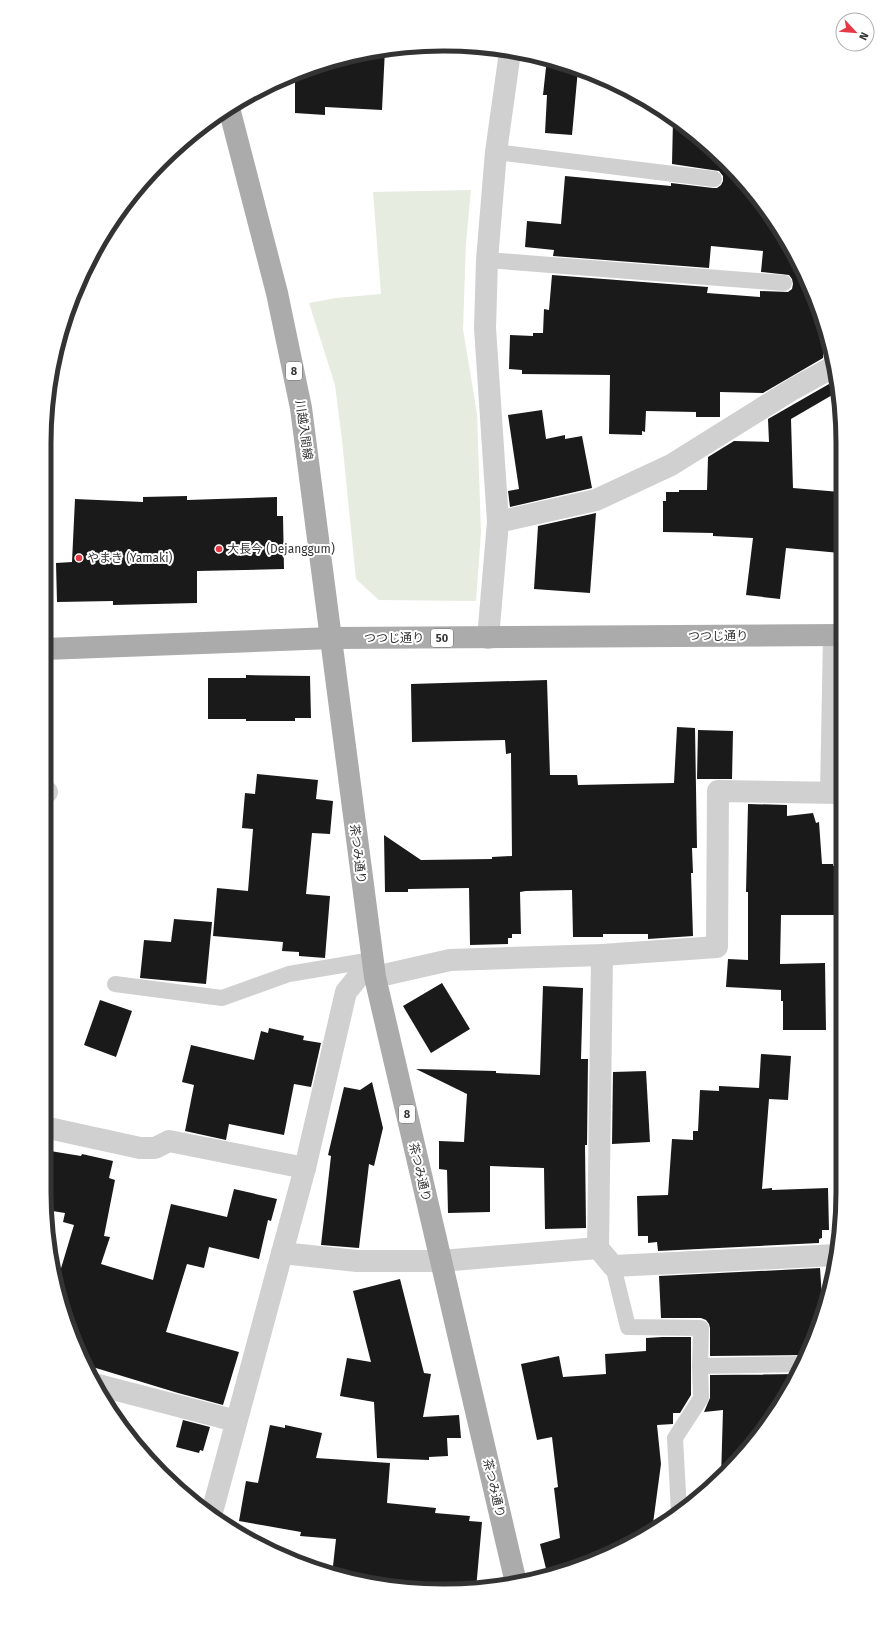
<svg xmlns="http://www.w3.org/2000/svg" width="887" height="1635" font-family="'Fira Sans','Noto Sans JP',sans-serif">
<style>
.green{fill:#e6ecdf}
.building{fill:#1a1a1a}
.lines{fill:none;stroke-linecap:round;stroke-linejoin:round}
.lane{stroke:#d0d0d0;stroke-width:16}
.street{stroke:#d0d0d0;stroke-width:22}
.primary{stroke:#ababab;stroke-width:22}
.poi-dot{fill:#e63946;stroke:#fff;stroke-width:1.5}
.labels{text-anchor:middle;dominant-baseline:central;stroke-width:4;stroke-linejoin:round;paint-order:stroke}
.shield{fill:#fff;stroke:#707070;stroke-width:1}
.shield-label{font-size:11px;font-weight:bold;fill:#333}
.street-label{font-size:12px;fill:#333;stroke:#fff}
.poi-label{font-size:12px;fill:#333;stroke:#fff;text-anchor:start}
.rim{fill:none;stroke:#333;stroke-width:5}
</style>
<rect width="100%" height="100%" fill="#fff"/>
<polygon class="green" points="471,190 466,243 463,329 477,414 481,533 476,601 379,600 356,579 342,440 335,385 309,303 336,298 381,294 373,192"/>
<g class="building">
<polygon points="385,49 382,110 325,107 325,115 295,113 295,74 315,65"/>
<polygon points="547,58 578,69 572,135 545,133 547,95 543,95"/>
<polygon points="673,120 707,143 761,200 813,291 824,334 823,358 763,393 720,392 720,417 696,417 696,412 646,411 645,432 642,431 642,435 609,434 610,375 522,374 522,370 509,369 510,335 533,336 533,333 543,333 544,309 549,310 552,275 708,287 707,293 760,297 760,291 788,292 792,289 793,284 792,279 789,275 761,272 763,251 711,246 709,268 553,256 554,250 525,247 527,221 561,224 565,176 671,186 671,183 713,188 717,188 721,185 723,181 723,176 719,171 672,164"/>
<polygon points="829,384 834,394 791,419 793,488 840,492 840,553 786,548 780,599 746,595 753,538 713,536 713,533 663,532 663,501 666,501 666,492 679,492 679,490 707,490 708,457 734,441 769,442 768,419"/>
<polygon points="542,410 546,439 565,435 565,439 582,436 592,488 510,507 508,491 519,489 508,415"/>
<polygon points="187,496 187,500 277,497 277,516 283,516 284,569 197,571 197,603 113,605 113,601 57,602 56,563 72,562 75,499 143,502 143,497"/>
<polygon points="596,513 590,593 534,589 538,526"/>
<polygon points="246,675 310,676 311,718 295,718 295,721 246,721 246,719 208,719 208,678 246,678"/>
<polygon points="547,680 550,775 577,775 578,785 674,783 677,727 695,728 697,848 692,848 693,873 691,873 693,936 648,939 648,934 603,934 603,937 573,937 572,890 526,891 520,892 521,934 512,934 512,938 508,938 508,944 470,945 469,888 408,889 408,892 385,892 384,835 421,860 492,859 492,857 512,856 511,753 506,754 505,740 412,742 411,684"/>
<polygon points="698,730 733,731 732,779 697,779"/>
<polygon points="257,774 318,780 316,799 333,801 330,834 312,833 306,894 330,896 325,958 299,956 299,952 282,951 283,942 213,936 217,888 248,891 253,829 242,828 245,793 255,794"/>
<polygon points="748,804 787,805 787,816 813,813 816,823 819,822 822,864 833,864 833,866 841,866 841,915 781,915 780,964 825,963 826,1030 783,1030 783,1001 781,1001 781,990 726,987 728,959 748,960 748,892 746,892"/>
<polygon points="174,919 212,922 206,984 140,978 144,940 171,942"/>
<polygon points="442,983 470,1029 431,1053 403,1006"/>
<polygon points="543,986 583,988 581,1059 588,1059 587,1145 585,1145 586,1228 545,1229 544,1168 490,1166 490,1212 448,1213 447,1170 439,1169 439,1141 464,1142 467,1094 416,1069 496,1071 496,1073 540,1075"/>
<polygon points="100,1000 132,1011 116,1057 84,1045"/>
<polygon points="269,1028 304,1036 303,1040 321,1043 311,1087 294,1084 284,1135 229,1124 226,1140 185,1131 194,1085 182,1082 191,1045 254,1060 261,1031 268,1033"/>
<polygon points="761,1054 791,1056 788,1100 769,1099 762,1189 772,1188 772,1190 828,1188 829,1230 822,1230 822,1238 819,1239 819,1243 658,1251 657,1242 648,1243 648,1236 638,1236 637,1196 668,1195 672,1139 693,1140 693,1131 698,1131 700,1090 719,1091 719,1086 759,1088"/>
<polygon points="646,1071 650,1142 612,1144 613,1072"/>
<polygon points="372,1082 383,1128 374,1166 369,1164 359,1248 321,1245 331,1156 328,1155 344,1087 360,1090"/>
<polygon points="44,1150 81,1156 82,1154 113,1161 109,1178 115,1180 104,1236 110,1237 101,1264 153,1280 171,1204 227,1217 234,1189 277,1199 271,1221 268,1220 259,1259 209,1247 204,1268 187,1264 166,1332 239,1352 223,1405 178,1393 86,1365 65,1320 56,1285 74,1225 63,1222 65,1213 46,1210 44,1192"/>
<polygon points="820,1268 823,1312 807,1355 710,1356 710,1328 709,1324 706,1320 701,1318 661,1318 659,1276"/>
<polygon points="400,1279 424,1373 431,1374 423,1417 459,1415 461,1438 447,1438 448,1456 429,1457 429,1460 377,1458 374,1402 340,1396 347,1358 371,1362 353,1291"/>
<polygon points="662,1337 691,1337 691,1395 680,1413 673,1413 673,1424 657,1425 661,1464 652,1531 597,1560 548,1577 540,1544 560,1538 554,1488 558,1487 552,1437 537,1440 521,1364 559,1356 563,1377 606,1374 605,1354 646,1351 646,1338"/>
<polygon points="798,1374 761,1434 721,1478 723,1410 704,1412 710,1398 710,1375"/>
<polygon points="183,1420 210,1427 203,1451 200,1450 199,1453 176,1447"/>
<polygon points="270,1425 285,1428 285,1425 322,1433 316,1458 390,1463 387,1503 436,1508 435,1513 470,1516 469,1521 482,1522 476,1589 417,1590 340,1577 332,1575 336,1539 300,1536 301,1532 239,1521 246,1481 258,1483"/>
</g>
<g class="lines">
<g class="lane">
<polyline points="496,152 714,179"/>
<polyline points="487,260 784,283"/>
<polyline points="828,793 831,636"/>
<polyline points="115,984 222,998 289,974 372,960"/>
<polyline points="613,1266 628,1327 701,1328 700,1366 701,1398 675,1438 679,1512"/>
<polyline points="700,1366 803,1364"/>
</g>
<g class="street">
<polyline points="498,522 596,500 671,465 793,389 833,367"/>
<polyline points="488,638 498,522 485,328 487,260 496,152 510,52"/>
<polyline points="44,792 47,792"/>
<polyline points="375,977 450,960 602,955 717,947 718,791 841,793"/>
<polyline points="44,1127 140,1148 155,1148 169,1141 305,1168"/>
<polyline points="598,1248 602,955"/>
<polyline points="282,1253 357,1261 441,1261 598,1248 613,1266 836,1255"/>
<polyline points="94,1384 236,1421"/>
<polyline points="211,1516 305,1168 346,992 372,960"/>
</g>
<g class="primary">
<polyline points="229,108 277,293 301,408 375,977 516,1583"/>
<polyline points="45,649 332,638 840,635"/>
</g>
</g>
<g class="poi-dot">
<circle cx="219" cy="549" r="4"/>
<circle cx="79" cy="558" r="4"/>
</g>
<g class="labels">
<g class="shield">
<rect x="286" y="362" width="16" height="18" rx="3"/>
<rect x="431" y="629" width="22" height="18" rx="3"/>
<rect x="399" y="1105" width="16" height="18" rx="3"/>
</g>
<g class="shield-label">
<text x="294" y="371">8</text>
<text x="442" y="638">50</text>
<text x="407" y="1114">8</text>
</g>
<g class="street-label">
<text transform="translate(304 430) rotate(82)">川越入間線</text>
<text x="718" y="636">つつじ通り</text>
<text x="394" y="638">つつじ通り</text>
<text transform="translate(358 854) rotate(83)">茶つみ通り</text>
<text transform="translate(420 1172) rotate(77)">茶つみ通り</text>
<text transform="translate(494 1488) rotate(77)">茶つみ通り</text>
</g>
<g class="poi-label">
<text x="227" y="549">大長今 (Dejanggum)</text>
<text x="87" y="558">やまき (Yamaki)</text>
</g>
</g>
<path d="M0 0H887V1635H0ZM443 51H444A392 392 0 0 1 836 443V1192A392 392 0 0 1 444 1584H443A392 392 0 0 1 51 1192V443A392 392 0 0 1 443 51Z" fill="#fff" fill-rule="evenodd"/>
<path class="rim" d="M443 51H444A392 392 0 0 1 836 443V1192A392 392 0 0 1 444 1584H443A392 392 0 0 1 51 1192V443A392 392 0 0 1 443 51Z"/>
<g transform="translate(855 32) rotate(116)"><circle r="19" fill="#ffffff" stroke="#adadad"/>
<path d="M0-3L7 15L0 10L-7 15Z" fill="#e63946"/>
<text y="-6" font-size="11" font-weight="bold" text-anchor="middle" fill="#333333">N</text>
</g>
</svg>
